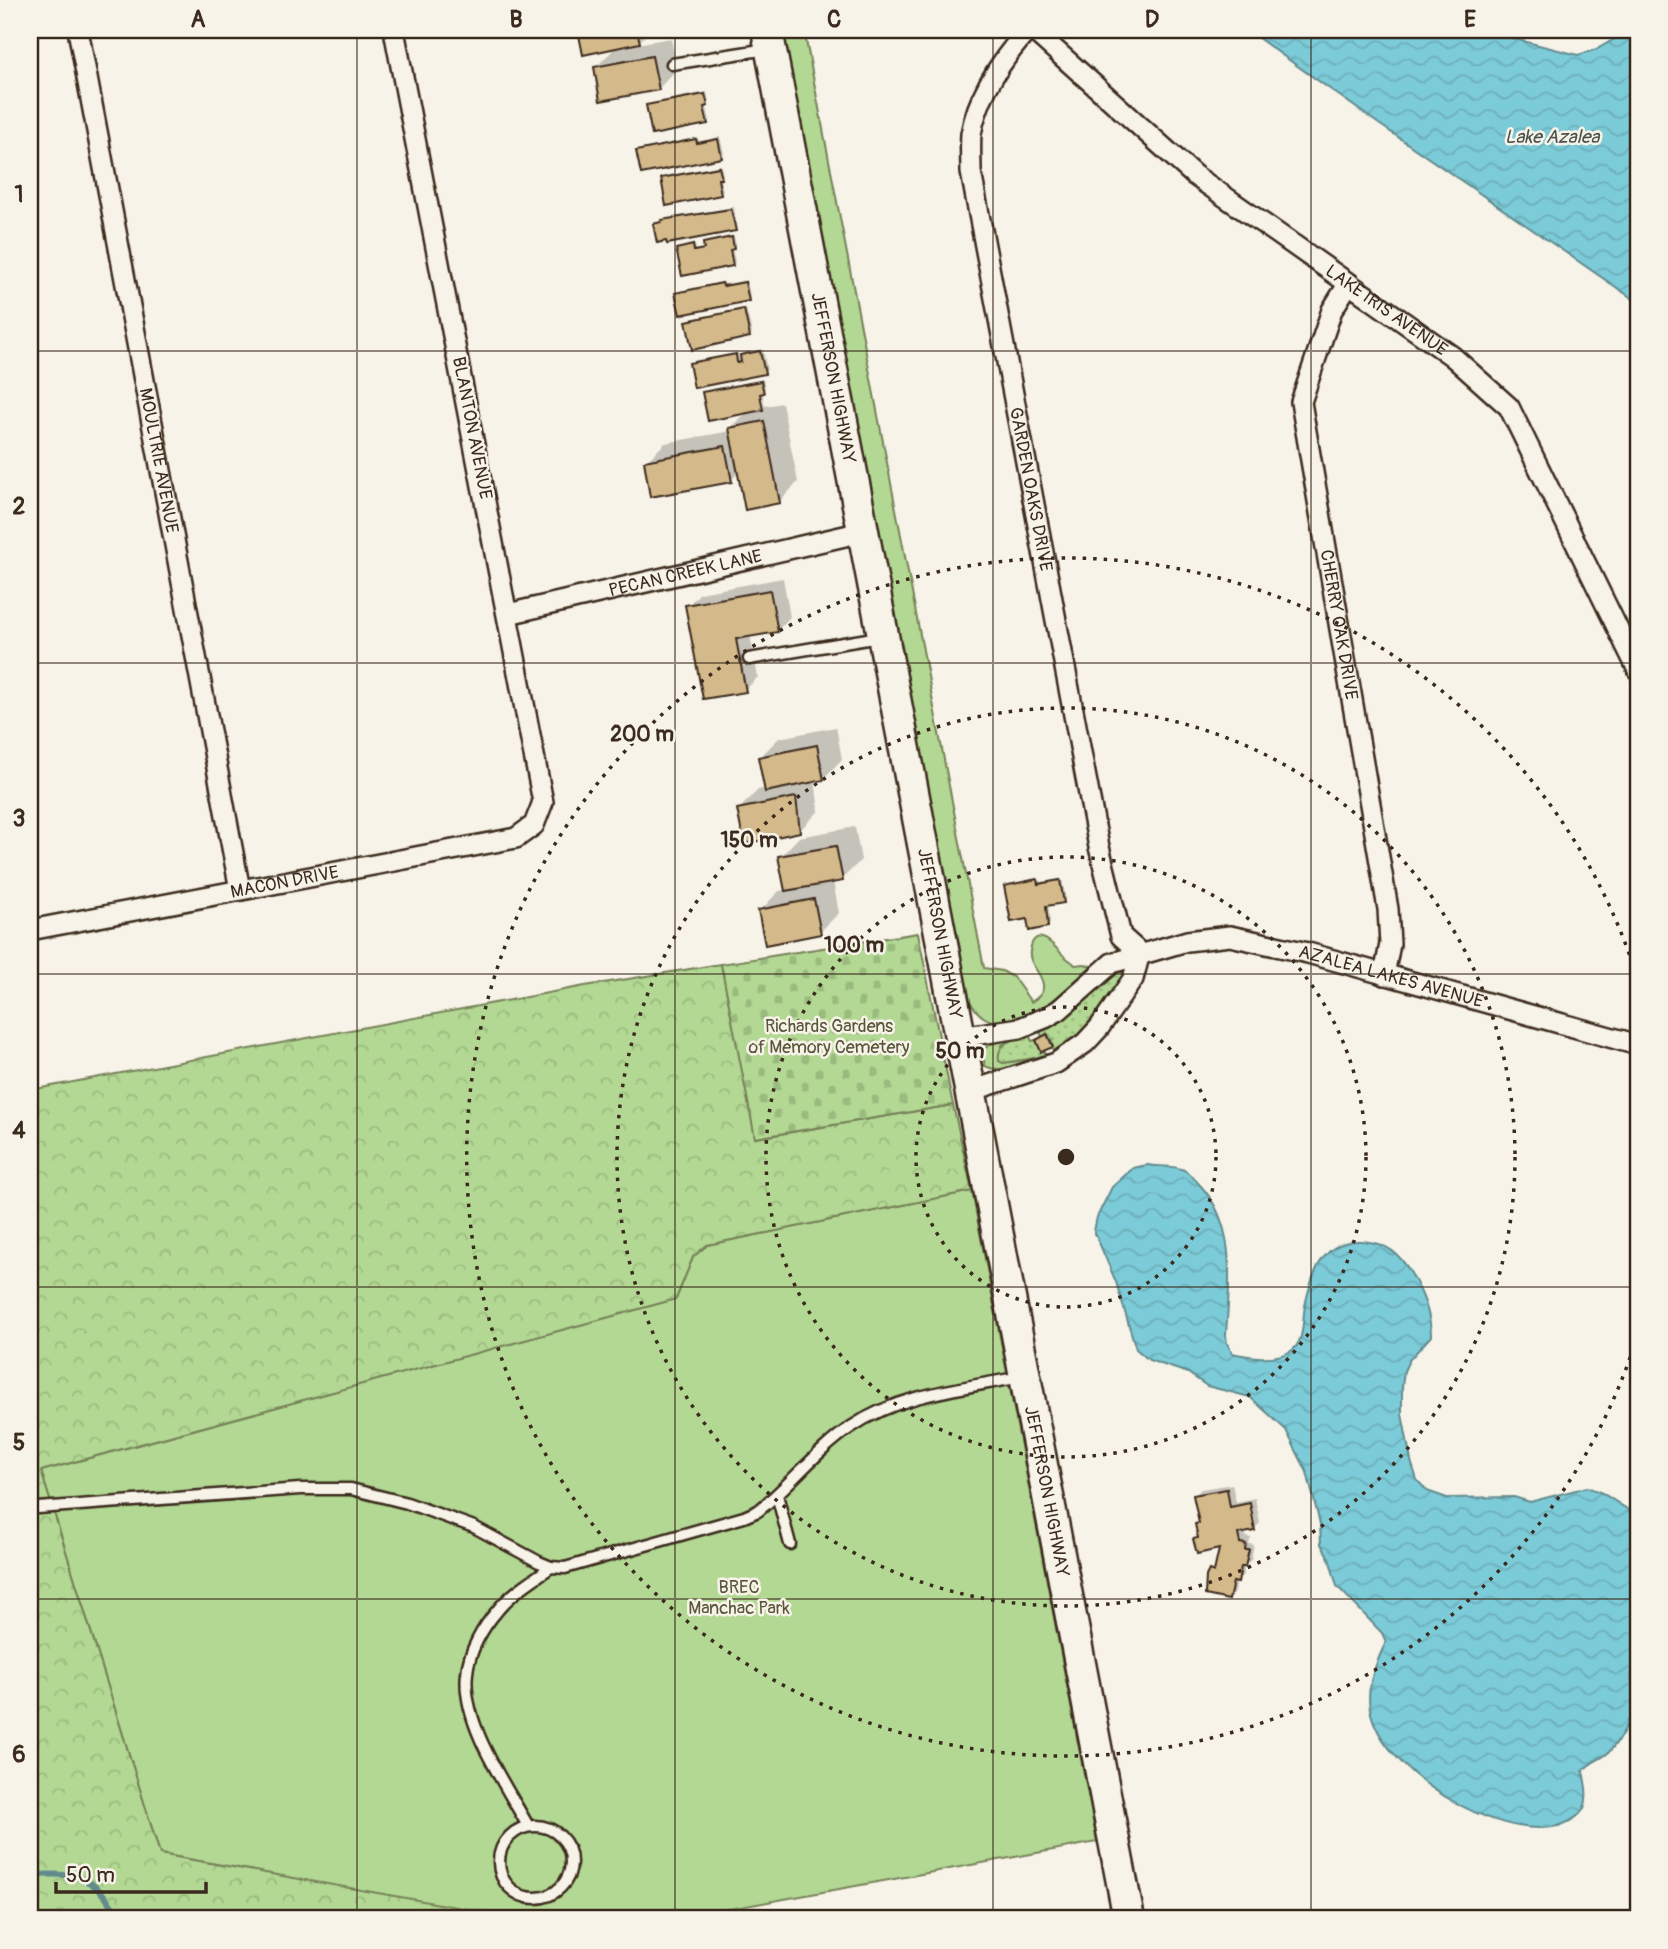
<svg xmlns="http://www.w3.org/2000/svg" width="1668" height="1949" font-family="Pangolin,sans-serif">
<style>
.green{fill:#b2d893;stroke:#768158;stroke-width:2}
.forest{fill:url(#forest-crowns);stroke:#768158;stroke-width:2}
.cemetery{fill:url(#cemetery-stones);stroke:#768158;stroke-width:2}
.garden{fill:url(#garden-dots);stroke:#768158;stroke-width:2}
.water{fill:url(#water-waves);stroke:#628b8e;stroke-width:2}
.shadow{fill:#0003;fill-rule:evenodd}
.lines{fill:none;stroke-linecap:round;stroke-linejoin:round}
.stream{stroke:#628b8e;stroke-width:6}
.building{fill:#d4b98a;stroke:#3b2a1e;stroke-width:2}
.service-casing{stroke:#3b2a1e;stroke-width:15}
.minor-casing{stroke:#3b2a1e;stroke-width:24}
.primary-casing{stroke:#3b2a1e;stroke-width:35}
.service{stroke:#f7f3e8;stroke-width:10}
.minor{stroke:#f7f3e8;stroke-width:19}
.primary{stroke:#f7f3e8;stroke-width:30}
.grid{fill:none;stroke:#3b2a1e;stroke-width:2;stroke-opacity:0.55}
.ring{fill:none;stroke:#3b2a1e;stroke-width:3.5;stroke-dasharray:3.5 7}
.labels{text-anchor:middle;dominant-baseline:central;stroke-width:5;stroke-linejoin:round;paint-order:stroke}
.street-label{font-size:18px;fill:#3b2a1e;stroke:#f7f3e8}
.park-label{font-size:18px;fill:#59563b;stroke:#f7f3e8}
.water-label{font-size:19px;font-style:italic;fill:#4b524c;stroke:#f7f3e8}
.centre{fill:#3b2a1e;stroke:#f7f3e8;stroke-width:3.5}
.ring-label{font-size:21px;text-anchor:middle;font-weight:bold;fill:#3b2a1e;stroke:#f7f3e8;stroke-width:5;stroke-linejoin:round;paint-order:stroke}
.neatline{fill:none;stroke:#3b2a1e;stroke-width:2.5}
.grid-label{font-size:23px;text-anchor:middle;font-weight:bold;fill:#3b2a1e}
</style>
<defs>
<pattern id="forest-crowns" width="20" height="18" patternUnits="userSpaceOnUse" patternTransform="scale(1.75)"><rect width="20" height="18" fill="#b2d893"/><path d="M2 6a3 3 0 1 1 6 0M12 15a3 3 0 1 1 6 0" fill="none" stroke="#9aba7e"/></pattern>
<pattern id="cemetery-stones" width="16" height="16" patternUnits="userSpaceOnUse" patternTransform="scale(1.75)"><rect width="16" height="16" fill="#b2d893"/><path d="M2 7V4a2 2 0 0 1 4 0v3zM10 15v-3a2 2 0 0 1 4 0v3z" fill="#9aba7e"/></pattern>
<pattern id="garden-dots" width="8" height="8" patternUnits="userSpaceOnUse" patternTransform="scale(1.75)"><rect width="8" height="8" fill="#b2d893"/><path d="M2 2h.1M6 6h.1" fill="none" stroke="#9aba7e" stroke-width="1.8" stroke-linecap="round"/></pattern>
<pattern id="water-waves" width="16" height="10" patternUnits="userSpaceOnUse" patternTransform="scale(1.75)"><rect width="16" height="10" fill="#7ccbd8"/><path d="M0 5q4-4 8 0t8 0" fill="none" stroke="#6caeb9"/></pattern>
</defs>
<rect width="100%" height="100%" fill="#f7f3e8"/>
<filter id="ink" filterUnits="userSpaceOnUse"><feTurbulence type="fractalNoise" baseFrequency=".0143" numOctaves="2"/><feDisplacementMap in="SourceGraphic" scale="14" xChannelSelector="R" yChannelSelector="G"/><feConvolveMatrix kernelMatrix="1 2 1 2 8 2 1 2 1" color-interpolation-filters="sRGB"/></filter>
<g filter="url(#ink)">
<g class="green">
<path d="M777,30H804L984,968L1002,971L1013,977L1031,1002C1037,998 1044,994 1043,985C1042,975 1034,969 1031,960C1029,955 1030,948 1032,943C1040,928 1055,947 1062,954C1066,959 1071,960 1075,965L1084,964L1091,966C1068,988 1021,1038 985,1018C975,1012 970,1001 965,992Z"/>
<path d="M1016,1039L1002,1045L1003,1063L1040,1058C1025,1064 1001,1074 985,1066L982,1052C990,1040 1003,1041 1016,1039Z"/>
<polygon points="972,1191 1097,1842 675,1919 517,1919 160,1854 41,1471 676,1299 693,1257 707,1245"/>
</g>
<polygon class="forest" points="721,964 756,1138 953,1105 972,1191 707,1245 693,1257 676,1299 41,1471 160,1854 523,1919 30,1919 30,1090 585,986"/>
<polygon class="cemetery" points="918,933 953,1105 755,1138 721,964"/>
<g class="garden">
<path d="M1121,966H1126L1127,973C1098,1002 1093,1030 1054,1053L1048,1035L1042,1037L1040,1031L1067,1016Z"/>
<path d="M1029,1035L1032,1041L1036,1040L1041,1051H1044L1047,1056L1003,1063L999,1061C996,1042 1014,1039 1029,1035Z"/>
</g>
<g class="water">
<polygon points="1247,30 1480,30 1578,55 1597,49 1630,30 1638,30 1638,305 1636,301 1379,124"/>
<path d="M1147,1165C1159,1167 1174,1165 1184,1170C1190,1174 1196,1180 1200,1185C1238,1226 1229,1284 1226,1335L1227,1343L1232,1353C1250,1357 1274,1361 1291,1351C1305,1342 1302,1321 1305,1306C1312,1273 1323,1239 1362,1241C1388,1243 1400,1254 1412,1275C1423,1294 1431,1315 1431,1336L1409,1360L1404,1371L1402,1387V1414L1411,1461L1417,1480L1427,1491L1447,1498L1514,1497L1530,1502L1587,1487L1602,1493L1627,1509L1638,1522V1657C1623,1684 1640,1689 1634,1709C1632,1719 1616,1745 1609,1752C1601,1760 1590,1761 1583,1771C1585,1782 1589,1797 1584,1808C1579,1818 1567,1823 1558,1826C1496,1841 1382,1772 1370,1709C1366,1685 1376,1663 1386,1642L1382,1633L1337,1586L1329,1558L1321,1544L1320,1524L1307,1472L1286,1430L1250,1397L1207,1386L1188,1373L1149,1360L1136,1349L1116,1282L1094,1231L1097,1217L1112,1187L1133,1168Z"/>
</g>
<g class="shadow">
<polygon points="580,30 651,30 637,44 671,38 677,69 658,89 596,67 617,46 585,53"/>
<polygon points="707,92 709,102 706,105 710,120 707,123 648,106 651,103"/>
<polygon points="720,137 724,154 721,157 638,151 641,149 698,138 699,142"/>
<polygon points="721,165 723,175 720,178 723,191 720,194 663,178 665,176"/>
<polygon points="734,207 737,227 735,229 655,224 666,218"/>
<polygon points="734,236 736,245 732,248 735,262 733,265 678,249 695,244 696,250 706,248 705,243 707,241"/>
<polygon points="747,280 750,297 748,300 677,293 680,291 724,282 725,285"/>
<polygon points="746,308 752,333 749,336 687,322 690,319"/>
<polygon points="763,350 767,370 764,372 691,364 693,362 738,353 739,359 744,353"/>
<path d="M763,379L765,389L762,392L765,406L782,403L798,482L779,502L739,472L731,480L646,462L665,443L731,431L730,428L747,412L704,392L707,390ZM760,385L764,407H761L757,386Z"/>
<polygon points="783,578 790,617 778,630 750,635 758,677 745,690 687,606 700,593"/>
<polygon points="836,727 842,759 823,779 815,780 819,811 800,830 739,809 758,790 766,788 760,757 779,738"/>
<polygon points="855,827 861,860 842,879 833,881 839,913 820,932 760,911 779,891 786,890 780,857 799,837"/>
<polygon points="1039,878 1040,882 1062,879 1066,899 1048,904 1050,923 1047,925 1028,917 1006,886 1008,884"/>
<polygon points="1050,1033 1054,1043 1052,1045 1038,1040"/>
<polygon points="1232,1484 1236,1502 1255,1498 1260,1523 1254,1529 1245,1531 1246,1537 1251,1538 1249,1544 1254,1545 1251,1560 1245,1565 1243,1575 1237,1581 1234,1593 1228,1599 1211,1571 1218,1564 1221,1547 1195,1539 1199,1536 1197,1524 1200,1521 1195,1495 1201,1489"/>
</g>
<g class="lines">
<path class="stream" d="M30,1875C78,1873 94,1874 120,1919"/>
</g>
<g class="building">
<polygon points="578,30 637,30 640,43 583,55"/>
<polygon points="652,56 659,90 600,101 594,67"/>
<polygon points="705,94 708,106 704,107 708,124 652,135 646,105"/>
<polygon points="696,139 697,143 718,139 722,158 641,174 636,151"/>
<polygon points="719,167 722,179 718,179 721,195 666,206 661,178"/>
<polygon points="731,209 736,231 667,244 666,241 657,243 653,224 661,222 661,220"/>
<polygon points="732,237 734,249 730,250 733,266 682,276 676,249 693,245 694,251 704,249 703,243"/>
<polygon points="745,282 749,301 680,315 675,293 722,283 723,286"/>
<polygon points="744,309 750,337 692,350 686,321"/>
<polygon points="760,351 765,374 694,388 689,363 736,354 737,363 741,362 740,355"/>
<polygon points="761,381 764,393 760,394 763,410 708,421 702,392"/>
<polygon points="764,421 780,503 745,510 729,428"/>
<polygon points="725,446 732,482 650,497 644,461"/>
<polygon points="770,590 778,632 736,639 746,692 703,699 685,605"/>
<polygon points="817,745 824,780 765,792 758,757"/>
<polygon points="796,797 800,832 744,844 737,809"/>
<polygon points="836,846 843,881 785,891 778,856"/>
<polygon points="1037,879 1038,884 1060,880 1064,903 1046,906 1048,927 1029,931 1027,919 1011,922 1004,886"/>
<polygon points="814,899 821,934 765,945 758,910"/>
<polygon points="1047,1034 1053,1047 1041,1052 1036,1040"/>
<polygon points="1227,1489 1230,1507 1250,1503 1255,1531 1238,1534 1240,1543 1246,1544 1245,1550 1249,1550 1245,1567 1241,1567 1238,1583 1233,1582 1229,1600 1205,1595 1206,1576 1209,1570 1214,1572 1219,1549 1197,1554 1193,1539 1198,1538 1195,1524 1199,1523 1193,1495"/>
</g>
<g class="lines">
<defs>
<g id="service">
<polyline points="672,64 767,49"/>
<polyline points="749,659 879,637"/>
<polyline points="777,1495 790,1544"/>
<path d="M38,1508L300,1489H351L407,1503L474,1527L539,1562L551,1567L565,1568L744,1517L758,1511C790,1485 817,1450 851,1427C902,1393 961,1389 1021,1377"/>
<circle cx="535" cy="1862" r="36"/>
<path d="M528,1826C505,1784 461,1722 467,1673C469,1651 483,1627 497,1611C511,1593 533,1580 551,1567"/>
</g>
<g id="minor">
<path id="s1" d="M78,30L240,890"/>
<path id="s2" d="M1028,30C1002,59 978,94 971,134C970,146 971,160 971,172L1099,847L1121,936L1140,953"/>
<path id="s3" d="M1033,30L1194,175L1452,356L1509,407L1638,670"/>
<path id="s4" d="M1349,283L1332,310L1301,402L1388,909L1390,944L1384,975"/>
<path id="s5" d="M508,614L862,532"/>
<path id="s6" d="M30,930L516,838L534,825L543,802L394,30"/>
<path id="s7" d="M960,1037L1020,1028L1045,1018L1059,1010L1112,963L1187,941L1230,936L1308,953L1638,1045"/>
<polyline points="971,1091 1056,1063 1085,1043 1099,1028 1133,979 1140,953"/>
</g>
<g id="primary">
<path id="s8" d="M767,30L1129,1919"/>
</g>
</defs>
<use href="#service" class="service-casing"/>
<use href="#minor" class="minor-casing"/>
<use href="#primary" class="primary-casing"/>
<use href="#service" class="service"/>
<use href="#minor" class="minor"/>
<use href="#primary" class="primary"/>
</g>
</g>
<path class="grid" d="M357,30V1919M675,30V1919M993,30V1919M1311,30V1919M30,351H1638M30,663H1638M30,974H1638M30,1287H1638M30,1599H1638"/>
<g class="ring">
<circle cx="1066" cy="1157" r="150"/>
<circle cx="1066" cy="1157" r="300"/>
<circle cx="1066" cy="1157" r="449"/>
<path d="M1637 1337A599 599 0 1 1 1637 977"/>
</g>
<g class="labels">
<g class="street-label">
<text stroke="none"><textPath href="#s3" startOffset="452">LAKE IRIS AVENUE</textPath></text>
<text stroke="none"><textPath href="#s8" startOffset="354">JEFFERSON HIGHWAY</textPath></text>
<text transform="translate(472 428) rotate(79)">BLANTON AVENUE</text>
<text stroke="none"><textPath href="#s1" startOffset="438">MOULTRIE AVENUE</textPath></text>
<text stroke="none"><textPath href="#s2" startOffset="481">GARDEN OAKS DRIVE</textPath></text>
<text stroke="none"><textPath href="#s5" startOffset="182">PECAN CREEK LANE</textPath></text>
<text stroke="none"><textPath href="#s4" startOffset="355">CHERRY OAK DRIVE</textPath></text>
<text stroke="none"><textPath href="#s6" startOffset="259">MACON DRIVE</textPath></text>
<text stroke="none"><textPath href="#s8" startOffset="920">JEFFERSON HIGHWAY</textPath></text>
<text stroke="none"><textPath href="#s7" startOffset="462">AZALEA LAKES AVENUE</textPath></text>
<text stroke="none"><textPath href="#s8" startOffset="1488">JEFFERSON HIGHWAY</textPath></text>
</g>
<g class="park-label">
<text x="829" y="1026">Richards Gardens<tspan x="829" dy="21">of Memory Cemetery</tspan></text>
<text x="739" y="1587">BREC<tspan x="739" dy="21">Manchac Park</tspan></text>
</g>
<g class="water-label">
<text x="1552" y="137">Lake Azalea</text>
</g>
</g>
<circle cx="1066" cy="1157" r="10" class="centre"/>
<g class="ring-label">
<text x="642" y="741">200 m</text>
<text x="749" y="847">150 m</text>
<text x="854" y="952">100 m</text>
<text x="960" y="1058">50 m</text>
</g>
<rect width="1668" height="1949" fill="none" stroke="#f7f3e8" stroke-width="77"/>
<path d="M56 1882v10h150v-10" fill="none" stroke="#3b2a1e" stroke-width="3.5"/>
<text x="66" y="1882" font-size="21" fill="#3b2a1e" stroke="#f7f3e8" stroke-width="5" paint-order="stroke">50 m</text>
<rect x="38" y="38" width="1592" height="1872" class="neatline"/>
<g class="grid-label">
<text x="198" y="27">A</text>
<text x="516" y="27">B</text>
<text x="834" y="27">C</text>
<text x="1152" y="27">D</text>
<text x="1470" y="27">E</text>
<text x="19" y="202">1</text>
<text x="19" y="514">2</text>
<text x="19" y="826">3</text>
<text x="19" y="1138">4</text>
<text x="19" y="1450">5</text>
<text x="19" y="1762">6</text>
</g>
</svg>
